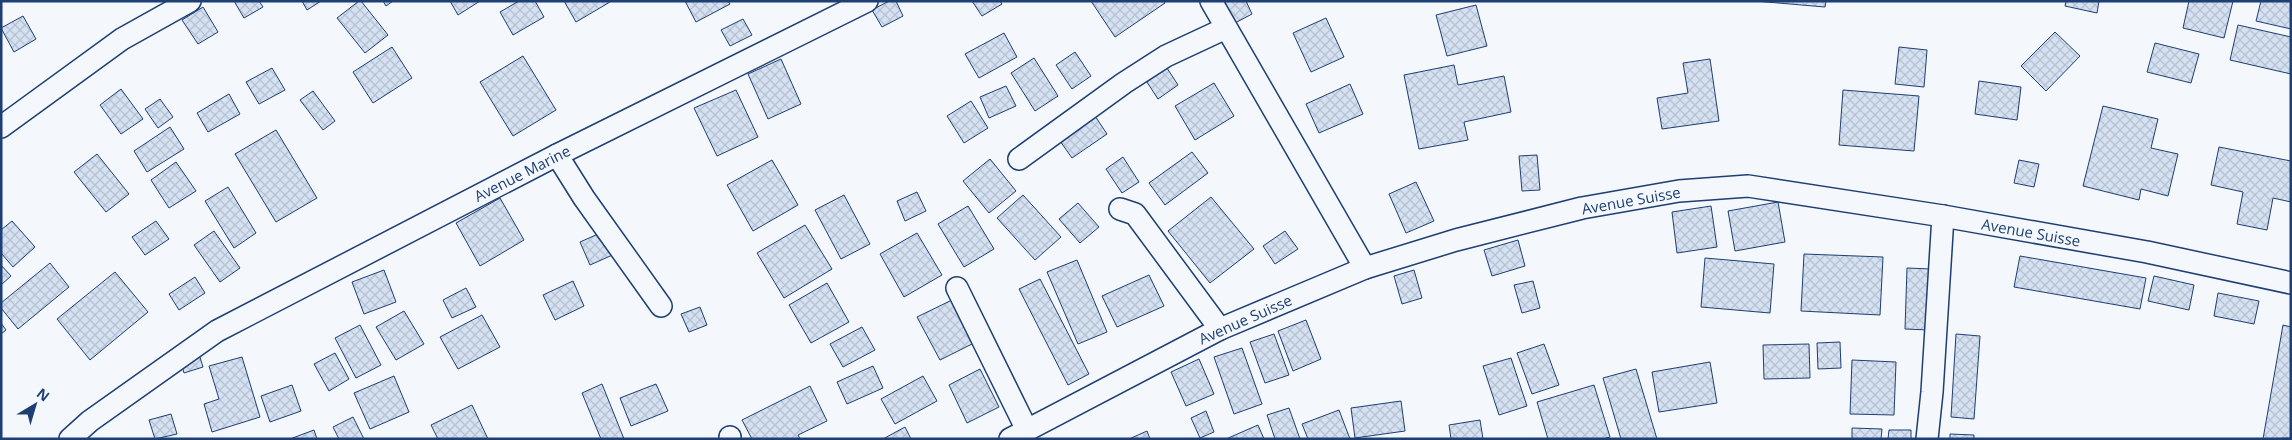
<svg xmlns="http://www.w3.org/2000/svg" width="2292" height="440" font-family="'Open Sans',sans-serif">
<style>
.building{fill:url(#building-cross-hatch);stroke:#1d3f73}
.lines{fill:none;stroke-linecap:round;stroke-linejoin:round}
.street-casing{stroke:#1d3f73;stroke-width:24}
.street{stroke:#f4f7fb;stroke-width:21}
.labels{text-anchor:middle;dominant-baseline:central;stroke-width:4;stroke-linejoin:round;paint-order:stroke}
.street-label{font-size:15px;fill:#1d3f73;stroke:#f4f7fb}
</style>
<defs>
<pattern id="building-cross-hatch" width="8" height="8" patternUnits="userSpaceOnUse" patternTransform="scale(1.25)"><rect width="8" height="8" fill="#d5e0f0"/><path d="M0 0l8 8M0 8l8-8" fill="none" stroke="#b6c1d1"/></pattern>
</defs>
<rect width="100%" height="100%" fill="#f4f7fb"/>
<g class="building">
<polygon points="234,1 259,1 263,7 244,18"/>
<polygon points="302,1 321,1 307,10"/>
<polygon points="359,1 361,1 388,35 365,53 337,18"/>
<polygon points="383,1 393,1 386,6"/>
<polygon points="450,1 480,1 458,15"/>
<polygon points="519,1 535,1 544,17 513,35 500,12"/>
<polygon points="564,1 610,1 610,2 576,22"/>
<polygon points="685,1 728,1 730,4 696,22"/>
<polygon points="889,1 896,1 903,16 882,27 872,10"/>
<polygon points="972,1 1000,1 1002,4 982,16"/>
<polygon points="1091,1 1164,1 1165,3 1115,37"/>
<polygon points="1224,1 1246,1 1252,14 1235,23"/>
<polygon points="1755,1 1826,1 1825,7"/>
<polygon points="2066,1 2099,1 2097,13 2065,6"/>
<polygon points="2189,1 2233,1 2224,38 2183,28"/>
<polygon points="2261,1 2291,1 2291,29 2256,21"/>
<polygon points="1476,5 1487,46 1447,56 1436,15"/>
<polygon points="203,7 218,32 198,44 182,20"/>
<polygon points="23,16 36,39 14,52 1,28"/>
<polygon points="1326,18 1344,57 1311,72 1293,33"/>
<polygon points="743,19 752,35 730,46 721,30"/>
<polygon points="2238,25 2291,37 2291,74 2230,60"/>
<polygon points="2055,32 2080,56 2046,91 2021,66"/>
<polygon points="1004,33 1017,57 979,78 965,54"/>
<polygon points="2155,43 2199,54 2191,83 2147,72"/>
<polygon points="392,47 412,78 373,103 353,72"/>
<polygon points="1899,47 1927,50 1924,87 1895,84"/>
<polygon points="1075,52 1091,76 1072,89 1056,65"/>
<polygon points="523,56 556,110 513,136 480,82"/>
<polygon points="1034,58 1058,96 1035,111 1011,73"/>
<polygon points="781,59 801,104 768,119 748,74"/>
<polygon points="1710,59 1719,121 1662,129 1657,98 1688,93 1683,63"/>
<polygon points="1165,65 1178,85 1158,99 1145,79"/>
<polygon points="1454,65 1458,85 1504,76 1511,112 1464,122 1468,140 1419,149 1404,75"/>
<polygon points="272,68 285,90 259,104 246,82"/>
<polygon points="1979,81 2021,87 2017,120 1975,114"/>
<polygon points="1214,83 1234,116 1195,140 1175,106"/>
<polygon points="1350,84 1363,114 1319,133 1306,104"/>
<polygon points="1006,86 1016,106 989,118 980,97"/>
<polygon points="121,89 143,119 121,134 100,105"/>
<polygon points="736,90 758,137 717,156 694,108"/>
<polygon points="1843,90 1919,96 1914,151 1839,145"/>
<polygon points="313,91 335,121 323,130 300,100"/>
<polygon points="229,94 240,114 208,132 197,113"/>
<polygon points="160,99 173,117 158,128 145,109"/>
<polygon points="971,101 988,128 964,143 947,116"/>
<polygon points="2103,106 2158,119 2151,148 2178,154 2168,196 2141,189 2139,200 2083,186"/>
<polygon points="1095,116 1107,134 1072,158 1060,141"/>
<polygon points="170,127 184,149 147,172 134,151"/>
<polygon points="276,130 317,198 276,222 235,154"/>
<polygon points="2219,147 2291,161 2291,202 2273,198 2267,230 2237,224 2243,192 2211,185"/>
<polygon points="1192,152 1208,173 1165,205 1149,183"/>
<polygon points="97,154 129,194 106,212 74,172"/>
<polygon points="1537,155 1540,190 1522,191 1519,156"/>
<polygon points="1123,157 1139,182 1122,193 1106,169"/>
<polygon points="990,159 1016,191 989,213 963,181"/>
<polygon points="772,160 798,205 753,231 727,185"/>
<polygon points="2019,160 2039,164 2034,187 2014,183"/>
<polygon points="176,162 196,191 169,208 151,180"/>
<polygon points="1416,182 1434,221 1406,233 1389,194"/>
<polygon points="228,187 256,233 234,248 205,201"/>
<polygon points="917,192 926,211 905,221 897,201"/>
<polygon points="844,195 870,244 841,259 815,210"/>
<polygon points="1023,195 1061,237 1035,260 997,218"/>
<polygon points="1211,197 1254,249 1210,283 1168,231"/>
<polygon points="500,198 524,240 480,266 456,223"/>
<polygon points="1778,202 1785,242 1735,251 1728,211"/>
<polygon points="1078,203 1099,227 1080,243 1059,219"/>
<polygon points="968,206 994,249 964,267 938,224"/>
<polygon points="1711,206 1717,247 1677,253 1672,212"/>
<polygon points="12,221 35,247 13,267 1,253 1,230"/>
<polygon points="156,221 169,239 145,255 132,237"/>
<polygon points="805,225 832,269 784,298 757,253"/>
<polygon points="607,230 617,253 590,265 580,242"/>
<polygon points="214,231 240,268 220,282 194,245"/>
<polygon points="1285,231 1298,249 1275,264 1263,246"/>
<polygon points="917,233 942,275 904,297 880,254"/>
<polygon points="1518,240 1525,266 1492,276 1484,250"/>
<polygon points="1804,254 1883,257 1880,315 1801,311"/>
<polygon points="2020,256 2146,278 2140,309 2014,287"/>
<polygon points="1705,258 1774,264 1770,313 1701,307"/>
<polygon points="1077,260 1107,332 1078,344 1047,272"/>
<polygon points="50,263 69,287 18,329 1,308 1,303"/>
<polygon points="1,265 11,276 1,285"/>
<polygon points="1907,268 1931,269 1929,330 1905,329"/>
<polygon points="384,270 396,302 364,314 352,282"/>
<polygon points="1414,270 1422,298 1402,304 1394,276"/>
<polygon points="115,272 148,312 90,360 57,319"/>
<polygon points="1149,275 1164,306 1117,327 1102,296"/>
<polygon points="2154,276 2194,285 2189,310 2148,301"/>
<polygon points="195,277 205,293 179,310 169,294"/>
<polygon points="1040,279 1089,374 1068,385 1019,289"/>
<polygon points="573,281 584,306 555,320 543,295"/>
<polygon points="1533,281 1540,308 1522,313 1514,285"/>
<polygon points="827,283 849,322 811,343 789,305"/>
<polygon points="466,288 476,307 452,318 443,300"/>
<polygon points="2218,293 2259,301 2254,324 2214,316"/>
<polygon points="954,299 976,342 940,360 917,317"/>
<polygon points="700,307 707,325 689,332 681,314"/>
<polygon points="404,311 424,344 396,360 376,327"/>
<polygon points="482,315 500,347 458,369 440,337"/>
<polygon points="1306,320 1321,359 1293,371 1278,331"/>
<polygon points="1,323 6,330 1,334"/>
<polygon points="360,325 381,365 356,378 335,338"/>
<polygon points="2283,325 2291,327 2291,438 2263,439"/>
<polygon points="862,327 875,350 843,367 830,344"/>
<polygon points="1274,334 1289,375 1265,383 1250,342"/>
<polygon points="1956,334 1980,336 1974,419 1951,417"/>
<polygon points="1840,342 1841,368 1818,369 1817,343"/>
<polygon points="1544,344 1559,385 1532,394 1517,353"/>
<polygon points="1809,344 1810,378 1764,379 1763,345"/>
<polygon points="1242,348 1262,404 1234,414 1214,357"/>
<polygon points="335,353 349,379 329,391 314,364"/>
<polygon points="199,354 203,367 184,373 180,360"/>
<polygon points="242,357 260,417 212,432 204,404 219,399 209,366"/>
<polygon points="1511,358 1527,406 1499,415 1483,366"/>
<polygon points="1199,359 1214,394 1186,406 1171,372"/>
<polygon points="1852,360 1896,362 1894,415 1850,414"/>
<polygon points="1710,362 1717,403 1659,412 1652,372"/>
<polygon points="873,366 883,388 847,404 837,382"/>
<polygon points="980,369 999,407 967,423 949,385"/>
<polygon points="1636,369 1657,439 1621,439 1603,378"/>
<polygon points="394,376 409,412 370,429 354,393"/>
<polygon points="923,376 937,401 895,424 881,399"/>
<polygon points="602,384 624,439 601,439 582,393"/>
<polygon points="656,384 668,411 631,426 620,398"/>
<polygon points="292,385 301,411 270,422 261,396"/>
<polygon points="1594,385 1610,437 1603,439 1548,439 1537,402"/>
<polygon points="810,386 827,421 798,435 800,439 752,439 742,420"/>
<polygon points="1401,401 1405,431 1355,438 1351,408"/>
<polygon points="472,405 488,439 438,439 431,425"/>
<polygon points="1289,408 1300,439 1275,439 1267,415"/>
<polygon points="1339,410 1350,439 1308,439 1302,424"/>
<polygon points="1206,411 1214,432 1200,438 1191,418"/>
<polygon points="171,414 177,434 155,439 149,420"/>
<polygon points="353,417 364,439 339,439 333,427"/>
<polygon points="1480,420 1483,439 1451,439 1449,425"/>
<polygon points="1258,425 1264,439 1226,439"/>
<polygon points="905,427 911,439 883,439"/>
<polygon points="1852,428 1882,429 1881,439 1852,439"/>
<polygon points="314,430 317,439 290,439"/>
<polygon points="1889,430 1911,430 1911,439 1888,439"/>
<polygon points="1147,431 1150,439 1129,439"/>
<polygon points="1950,434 1974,435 1974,439 1950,439"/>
</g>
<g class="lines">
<defs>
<g id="street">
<polyline points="1211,1 1365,268"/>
<polyline points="1,127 122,39 190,1"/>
<polyline points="557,155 584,198 661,306"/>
<polyline points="1019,159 1124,83 1166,56 1226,28"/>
<polyline points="1120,209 1135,214 1220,329"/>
<polyline points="957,288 1027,430"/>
<polyline points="730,437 730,439"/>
<polyline points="70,439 90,421 217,331 557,155 867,1"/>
<polyline points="1010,439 1220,329 1365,268 1456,240 1582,208 1679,191 1748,186 1943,216 2147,252 2291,283"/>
<polyline points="1927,439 1932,392 1943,216"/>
</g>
</defs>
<use href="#street" class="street-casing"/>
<use href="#street" class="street"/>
</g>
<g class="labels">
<g class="street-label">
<text transform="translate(522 173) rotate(-27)">Avenue Marine</text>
<text transform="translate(1631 200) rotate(-10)">Avenue Suisse</text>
<text transform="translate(2031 232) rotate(10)">Avenue Suisse</text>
<text transform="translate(1245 319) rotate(-24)">Avenue Suisse</text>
</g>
</g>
<rect width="2292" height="440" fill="none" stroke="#1d3f73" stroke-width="5"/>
<g transform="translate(35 405) rotate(38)" stroke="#f4f7fb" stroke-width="4" paint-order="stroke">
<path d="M0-4L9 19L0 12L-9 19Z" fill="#1d3f73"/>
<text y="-8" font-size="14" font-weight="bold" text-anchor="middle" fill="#1d3f73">N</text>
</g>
</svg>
